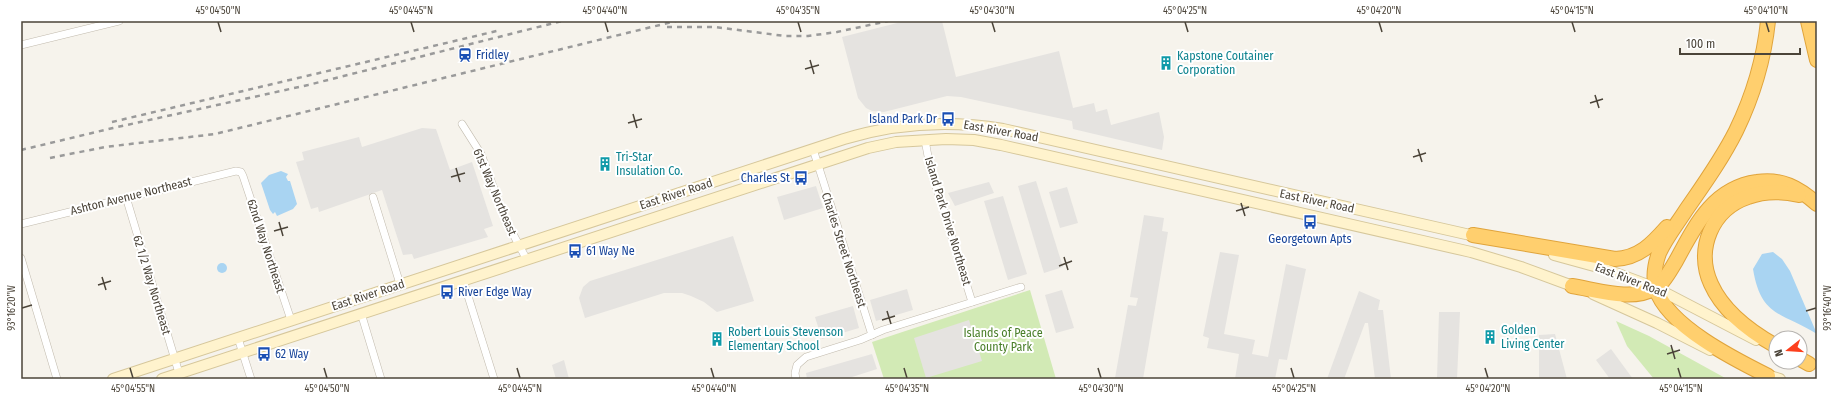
<svg xmlns="http://www.w3.org/2000/svg" width="1838" height="400" font-family="'Fira Sans Condensed',sans-serif">
<style>
.green{fill:#d2eab5}
.parking{fill:#e5e3e0}
.water{fill:#a9d4f2}
.lines{fill:none;stroke-linecap:round;stroke-linejoin:round}
.street-casing{stroke:#c2bbae;stroke-width:8}
.secondary-casing{stroke:#d6c79b;stroke-width:12}
.highway-casing{stroke:#e0a43c;stroke-width:16}
.street{stroke:#fff;stroke-width:7}
.secondary{stroke:#fff3cd;stroke-width:10}
.highway{stroke:#ffcf6e;stroke-width:14}
.rail{stroke:#9a9a9a;stroke-width:2.5;stroke-dasharray:5 5;stroke-linecap:butt}
.ticks{fill:none;stroke:#4b4439;stroke-width:1.5}
.labels{text-anchor:middle;dominant-baseline:central;stroke-width:4;stroke-linejoin:round;paint-order:stroke}
.transit-label{font-size:12px;fill:#164399;stroke:#fff;text-anchor:start}
.culture-label{font-size:12px;fill:#0d838f;stroke:#fff;text-anchor:start}
.street-label{font-size:12px;fill:#4b4439;stroke:#fff}
.park-label{font-size:12px;fill:#4a7f2a;stroke:#fff}
.neatline{fill:none;stroke:#4b4439;stroke-width:1.5}
.ticks-label{font-size:10px;text-anchor:middle;fill:#4b4439}
</style>
<rect width="100%" height="100%" fill="#f6f3ec"/>
<g class="green">
<polygon points="1030,290 1056,379 884,379 872,342"/>
<polygon points="1616,321 1649,336 1727,379 1654,379 1627,346"/>
</g>
<g class="parking">
<polygon points="905,21 942,21 956,77 1059,51 1073,108 1094,103 1096,112 1107,109 1111,125 1159,112 1164,137 1162,150 1073,129 1072,121 961,97 947,96 884,112 872,111 866,108 858,98 842,37"/>
<polygon points="422,128 436,129 450,170 472,162 493,226 484,229 488,237 414,259 412,254 403,255 382,190 319,212 318,207 311,209 296,162 304,160 302,152 359,137 362,147"/>
<polygon points="1036,181 1063,267 1044,273 1018,186"/>
<polygon points="989,182 994,193 955,206 948,193"/>
<polygon points="816,186 823,208 784,220 777,197"/>
<polygon points="1067,187 1078,223 1060,228 1049,192"/>
<polygon points="1003,196 1027,274 1008,280 984,201"/>
<polygon points="1144,215 1164,218 1162,231 1168,232 1143,379 1119,379 1115,378 1128,305 1136,306 1138,298 1130,297"/>
<polygon points="733,236 754,301 717,312 704,302 691,296 682,293 664,293 585,318 579,298 583,287 590,281"/>
<polygon points="1220,252 1239,255 1224,334 1255,340 1252,354 1268,357 1286,264 1306,269 1287,360 1279,359 1275,379 1235,379 1239,354 1207,348 1209,338 1203,336"/>
<polygon points="907,289 913,310 876,321 870,300"/>
<polygon points="1062,290 1074,328 1056,333 1045,295"/>
<polygon points="1359,291 1380,300 1378,310 1383,310 1391,379 1375,379 1368,323 1365,323 1344,379 1327,379"/>
<polygon points="853,306 859,328 822,339 815,317"/>
<polygon points="1439,312 1460,312 1457,379 1437,379"/>
<polygon points="969,320 982,361 926,378 914,338"/>
<polygon points="1555,334 1567,379 1539,379 1539,335"/>
<polygon points="1611,349 1633,379 1610,379 1596,360"/>
<polygon points="872,354 877,369 849,378 849,379 807,379 806,373"/>
<polygon points="564,360 569,379 556,379 552,365"/>
</g>
<g class="water">
<polygon points="281,171 288,174 286,177 288,181 290,181 297,204 293,209 277,216 275,212 273,214 270,210 261,183 269,175"/>
<path d="M1773,252L1782,259L1790,271L1817,334C1781,312 1761,317 1753,269L1762,254Z"/>
<circle cx="222" cy="268" r="5"/>
</g>
<g class="lines">
<defs>
<g id="street">
<polyline points="21,45 119,21"/>
<polyline points="462,124 481,154 506,221 527,260"/>
<polyline points="925,140 930,167 972,302"/>
<polyline points="813,149 872,335"/>
<polyline points="126,197 179,373"/>
<polyline points="373,197 400,284"/>
<polyline points="21,224 236,171 241,172 243,176 291,320"/>
<polyline points="21,258 57,379"/>
<polyline points="463,280 494,379"/>
<polyline points="361,313 381,379"/>
<polyline points="238,338 251,379"/>
<polyline points="796,379 795,373 797,365 806,357 860,340 883,330 1021,287"/>
</g>
<g id="secondary">
<polyline points="1554,255 1605,269 1656,288 1756,340"/>
<polyline points="1593,294 1657,323 1710,350"/>
<polyline points="1763,374 1780,379"/>
<path d="M113,379L844,139C897,123 949,120 1003,129L1479,237"/>
<polyline points="162,379 868,148 896,142 946,139 974,140 1001,145 1471,252 1521,267 1578,288"/>
</g>
<g id="highway">
<path d="M1768,21C1764,59 1753,96 1736,131C1722,159 1704,184 1686,210C1677,224 1666,238 1659,253C1655,264 1653,277 1656,289C1668,326 1734,359 1768,376"/>
<polyline points="1808,21 1817,60"/>
<path d="M1473,235L1615,259C1639,258 1652,244 1667,227"/>
<path d="M1572,286C1598,290 1631,302 1656,288C1664,283 1671,269 1676,261C1695,226 1713,188 1757,182C1781,178 1799,188 1817,204"/>
<path d="M1776,346C1751,332 1723,311 1711,284C1695,249 1712,209 1748,197C1764,191 1782,191 1799,195"/>
<polyline points="1800,359 1809,364"/>
</g>
</defs>
<use href="#street" class="street-casing"/>
<use href="#secondary" class="secondary-casing"/>
<use href="#highway" class="highway-casing"/>
<use href="#street" class="street"/>
<use href="#secondary" class="secondary"/>
<use href="#highway" class="highway"/>
<g class="rail">
<polyline points="667,27 715,27 785,36 808,36 837,32 888,21"/>
<polyline points="112,122 501,30"/>
<polyline points="21,150 113,128 308,85 562,21"/>
<polyline points="50,158 105,147 215,134 676,21"/>
</g>
</g>
<path class="ticks" d="M218,22L221,32M411,22L414,32M605,22L608,32M798,22L801,32M992,22L995,32M1185,22L1188,32M1379,22L1382,32M1572,22L1575,32M1766,22L1769,32M810,60L814,74M805,69L819,65M1595,95L1599,108M1590,103L1603,99M633,114L637,128M628,123L642,119M1418,149L1422,162M1413,157L1426,153M456,168L460,182M451,177L465,173M1241,203L1245,216M1236,211L1249,207M279,222L283,236M274,231L288,227M1064,257L1068,270M1059,266L1072,261M102,277L106,290M98,285L111,281M22,308L32,305M887,311L891,324M1806,311L1816,308M882,320L895,316M1671,345L1675,359M1667,354L1680,350M130,368L133,378M324,368L327,378M517,368L520,378M711,368L714,378M904,368L907,378M1098,368L1101,378M1291,368L1294,378M1485,368L1488,378M1678,368L1681,378"/>
<defs>
<symbol id="station-bare" viewBox="-9 -9 18 18"><path d="M-3-6H3Q5-6 5-4V2Q5 4 3 4L4.5 6H3L1.5 4h-3L-3 6H-4.5L-3 4Q-5 4-5 2V-4Q-5-6-3-6ZM-3.5-4v3h7v-3ZM-3.5 1v1.5H-2V1ZM2 1v1.5H3.5V1Z" fill="#1a4fb4" stroke="#fff" stroke-width="2.5" paint-order="stroke"/></symbol>
<symbol id="building-bare" viewBox="-9 -9 18 18"><path d="M-4-6H4V6H1V3H-1V6H-4ZM-2.5-4.3h1.7v1.8h-1.7ZM.8-4.3h1.7v1.8H.8ZM-2.5-1h1.7V.8h-1.7ZM.8-1h1.7V.8H.8Z" fill="#0f9aa8" stroke="#fff" stroke-width="2.5" paint-order="stroke"/></symbol>
<symbol id="bus-bare" viewBox="-9 -9 18 18"><path d="M-5-6H5V4H4V6H2V4H-2V6H-4V4H-5ZM-3.5-4V0h7V-4ZM-3.5 1.2v1.5H-2V1.2ZM2 1.2v1.5H3.5V1.2Z" fill="#1a4fb4" stroke="#fff" stroke-width="2.5" paint-order="stroke"/></symbol>
</defs>
<g fill-rule="evenodd">
<use href="#station-bare" x="455" y="45" width="20" height="20"/>
<use href="#building-bare" x="1156" y="53" width="20" height="20"/>
<use href="#bus-bare" x="938" y="109" width="20" height="20"/>
<use href="#building-bare" x="595" y="154" width="20" height="20"/>
<use href="#bus-bare" x="791" y="168" width="20" height="20"/>
<use href="#bus-bare" x="1300" y="212" width="20" height="20"/>
<use href="#bus-bare" x="565" y="241" width="20" height="20"/>
<use href="#bus-bare" x="437" y="282" width="20" height="20"/>
<use href="#building-bare" x="1480" y="327" width="20" height="20"/>
<use href="#building-bare" x="707" y="329" width="20" height="20"/>
<use href="#bus-bare" x="254" y="344" width="20" height="20"/>
</g>
<g class="labels">
<g class="transit-label">
<text x="476" y="55">Fridley</text>
<text x="937" y="119" text-anchor="end">Island Park Dr</text>
<text x="790" y="178" text-anchor="end">Charles St</text>
<text x="1310" y="239" text-anchor="middle">Georgetown Apts</text>
<text x="586" y="251">61 Way Ne</text>
<text x="458" y="292">River Edge Way</text>
<text x="275" y="354">62 Way</text>
</g>
<g class="culture-label">
<text x="1177" y="56">Kapstone Coutainer<tspan x="1177" dy="14">Corporation</tspan></text>
<text x="616" y="157">Tri-Star<tspan x="616" dy="14">Insulation Co.</tspan></text>
<text x="1501" y="330">Golden<tspan x="1501" dy="14">Living Center</tspan></text>
<text x="728" y="332">Robert Louis Stevenson<tspan x="728" dy="14">Elementary School</tspan></text>
</g>
<g class="street-label">
<text transform="translate(1001 131) rotate(10)">East River Road</text>
<text transform="translate(495 192) rotate(67)">61st Way Northeast</text>
<text transform="translate(676 194) rotate(-18)">East River Road</text>
<text transform="translate(131 196) rotate(-14)">Ashton Avenue Northeast</text>
<text transform="translate(1317 201) rotate(12)">East River Road</text>
<text transform="translate(948 221) rotate(73)">Island Park Drive Northeast</text>
<text transform="translate(266 246) rotate(72)">62nd Way Northeast</text>
<text transform="translate(844 250) rotate(72)">Charles Street Northeast</text>
<text transform="translate(1631 280) rotate(21)">East River Road</text>
<text transform="translate(152 285) rotate(73)">62 1/2 Way Northeast</text>
<text transform="translate(368 295) rotate(-18)">East River Road</text>
</g>
<g class="park-label">
<text x="1003" y="333">Islands of Peace<tspan x="1003" dy="14">County Park</tspan></text>
</g>
</g>
<rect width="1838" height="400" fill="none" stroke="#ffffff" stroke-width="44"/>
<g transform="translate(1788 350) rotate(253)"><circle r="19" fill="#ffffff" stroke="#b7b4b0"/>
<path d="M0-3L7 15L0 10L-7 15Z" fill="#fc3f1d"/>
<text y="-6" font-size="11" font-weight="bold" text-anchor="middle" fill="#4b4439">N</text>
</g>
<path d="M1680 48v6h120v-6" fill="none" stroke="#4b4439" stroke-width="2"/>
<text x="1686" y="48" font-size="12" fill="#4b4439" stroke="#ffffff" stroke-width="3" paint-order="stroke">100 m</text>
<rect x="22" y="22" width="1794" height="356" class="neatline"/>
<g class="ticks-label">
<text x="218" y="14">45°04'50"N</text>
<text x="411" y="14">45°04'45"N</text>
<text x="605" y="14">45°04'40"N</text>
<text x="798" y="14">45°04'35"N</text>
<text x="992" y="14">45°04'30"N</text>
<text x="1185" y="14">45°04'25"N</text>
<text x="1379" y="14">45°04'20"N</text>
<text x="1572" y="14">45°04'15"N</text>
<text x="1766" y="14">45°04'10"N</text>
<text transform="translate(1827 308) rotate(-90)" y="4">93°16'40"W</text>
<text transform="translate(11 308) rotate(-90)" y="4">93°16'20"W</text>
<text x="133" y="392">45°04'55"N</text>
<text x="327" y="392">45°04'50"N</text>
<text x="520" y="392">45°04'45"N</text>
<text x="714" y="392">45°04'40"N</text>
<text x="907" y="392">45°04'35"N</text>
<text x="1101" y="392">45°04'30"N</text>
<text x="1294" y="392">45°04'25"N</text>
<text x="1488" y="392">45°04'20"N</text>
<text x="1681" y="392">45°04'15"N</text>
</g>
</svg>
